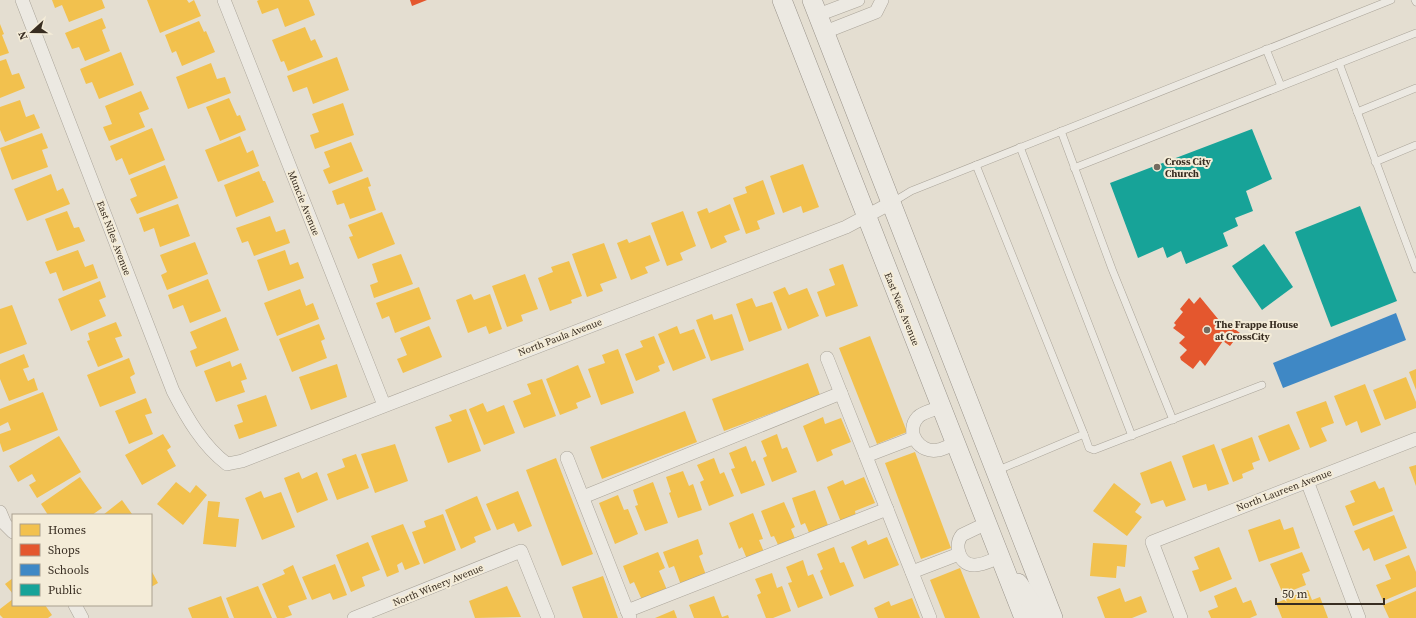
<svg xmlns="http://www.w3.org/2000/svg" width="1416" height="618" font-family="'Source Serif 4',serif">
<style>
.homes{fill:#f2c14e}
.shops{fill:#e4572e}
.schools{fill:#3f88c5}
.public{fill:#17a398}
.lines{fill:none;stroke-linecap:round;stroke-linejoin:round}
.lane-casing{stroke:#aaa499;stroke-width:8}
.street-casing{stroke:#aaa499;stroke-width:14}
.secondary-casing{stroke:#99938a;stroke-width:20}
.lane{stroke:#ece9e2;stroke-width:7}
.street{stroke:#ece9e2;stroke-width:13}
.secondary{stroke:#ece9e2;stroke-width:19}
.poi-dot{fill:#746b5f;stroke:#f4ecd8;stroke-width:1.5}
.labels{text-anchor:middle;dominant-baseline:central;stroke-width:4;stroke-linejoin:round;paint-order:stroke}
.poi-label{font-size:10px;font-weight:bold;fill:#382d21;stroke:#f4ecd8;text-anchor:start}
.street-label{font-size:10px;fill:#382d21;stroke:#f4ecd8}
</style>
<rect width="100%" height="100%" fill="#e4ded1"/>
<g class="homes">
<polygon points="52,0 102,0 105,8 69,22 62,5 55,8"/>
<polygon points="147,0 187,0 189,3 194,0 201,16 160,33"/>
<polygon points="259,0 309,0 315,15 285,27 278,8 262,14 257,1"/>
<polygon points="102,18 106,28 102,30 110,51 85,61 79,47 72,49 65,33"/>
<polygon points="199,21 204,32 206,31 215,52 182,66 176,51 172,53 165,35"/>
<polygon points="0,24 4,34 2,35 9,53 0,56"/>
<polygon points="305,27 311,41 315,39 323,57 288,71 284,61 281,62 272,40"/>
<polygon points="121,52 134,85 99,99 92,82 86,84 80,69"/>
<polygon points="337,57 349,90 313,104 307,87 293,92 287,76"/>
<polygon points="6,59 12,75 19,73 25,88 0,98 0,61"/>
<polygon points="211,63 217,79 225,77 231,93 188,109 176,77"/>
<polygon points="141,91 149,109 139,113 145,127 109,141 103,127 112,124 105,106"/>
<polygon points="229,98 237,116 240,115 246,130 220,141 206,107"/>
<polygon points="20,100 26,117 34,114 40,128 5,142 0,130 0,107"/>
<polygon points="343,103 354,135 315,149 310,135 319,132 312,114"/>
<polygon points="152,128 165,160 129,175 122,158 116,161 110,146"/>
<polygon points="42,133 48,148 42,150 48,167 12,180 0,148"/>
<polygon points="240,136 247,153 253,150 259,166 218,182 205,150"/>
<polygon points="351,142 363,171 329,184 323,170 330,167 324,152"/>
<polygon points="803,164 819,207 803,213 801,206 783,213 770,176"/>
<polygon points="165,165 178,198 137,214 130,199 137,196 130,179"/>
<polygon points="259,171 263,181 265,181 274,202 236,217 224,185"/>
<polygon points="51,174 57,191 63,188 70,204 27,221 14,189"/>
<polygon points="368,177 371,186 368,187 376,210 350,219 344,203 337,205 332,191"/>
<polygon points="763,180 775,214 757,221 760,229 746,234 733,198 747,193 745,187"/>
<polygon points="178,204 190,236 160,247 154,228 144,232 139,218"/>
<polygon points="730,204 740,230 724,236 727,242 711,249 697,212 707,208 709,213"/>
<polygon points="67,211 74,228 79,227 85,241 57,251 45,219"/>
<polygon points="683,211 696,246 680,253 683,260 667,266 651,223"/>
<polygon points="382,212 395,244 358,259 349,237 353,236 348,225"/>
<polygon points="270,216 276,232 285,229 290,243 254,256 248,241 242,243 236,228"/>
<polygon points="650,235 660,261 645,267 648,273 631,280 617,243 627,239 629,243"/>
<polygon points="195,242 208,274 167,290 161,275 167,272 160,255"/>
<polygon points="604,243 617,278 600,284 603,291 587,297 572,254"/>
<polygon points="78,250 85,267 93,264 98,278 63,291 56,272 50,274 45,262"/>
<polygon points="285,250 290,265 298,262 304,278 268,291 257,260"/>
<polygon points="401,254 413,284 374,298 370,285 378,282 372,264"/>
<polygon points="569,261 582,296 571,300 572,303 550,311 538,278 553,272 551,267"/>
<polygon points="843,264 858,306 826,317 817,292 835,285 829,269"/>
<polygon points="525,274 538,309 521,315 523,321 507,327 492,286"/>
<polygon points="208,279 221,311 190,323 183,305 173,309 168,295"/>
<polygon points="100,281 106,297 99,300 106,316 71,331 58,299"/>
<polygon points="419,287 431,319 395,333 389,316 382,319 376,303"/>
<polygon points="785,287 789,295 807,288 819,316 788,329 773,292"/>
<polygon points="300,289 306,306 313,303 319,319 277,336 264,303"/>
<polygon points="471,294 474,300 490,294 502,329 489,334 486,326 468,333 456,300"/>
<polygon points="752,298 756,307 772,302 782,330 749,342 736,304"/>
<polygon points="12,305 27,344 0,354 0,309"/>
<polygon points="712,314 714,320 732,314 744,350 711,361 696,320"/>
<polygon points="226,317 239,350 196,367 190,351 197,348 190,332"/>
<polygon points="116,322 122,336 115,338 123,357 98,367 87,341 90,340 88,333"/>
<polygon points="319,324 325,339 321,341 327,358 292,372 279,339"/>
<polygon points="429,326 442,357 403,373 397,359 407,355 400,338"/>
<polygon points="677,326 680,334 694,329 706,358 673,371 658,334"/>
<polygon points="654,336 665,363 658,366 660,371 636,381 625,354 643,347 640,341"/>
<polygon points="870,336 907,432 877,444 839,348"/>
<polygon points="618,349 634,393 601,405 588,369 605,363 602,355"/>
<polygon points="24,354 29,367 23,369 28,381 34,378 38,390 9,401 0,379 0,364"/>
<polygon points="129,358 135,374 130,377 136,393 100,407 87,375"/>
<polygon points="230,361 232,367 241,363 247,379 241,381 245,392 216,402 204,371"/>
<polygon points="808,363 820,395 724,431 712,399"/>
<polygon points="337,364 347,397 311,410 299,377"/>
<polygon points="578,365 591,397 576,403 578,408 560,415 546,379"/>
<polygon points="1416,369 1416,390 1409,372"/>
<polygon points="1406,377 1416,402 1416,408 1385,420 1373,390"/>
<polygon points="542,379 556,416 524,428 513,401 531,394 527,384"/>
<polygon points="1365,384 1381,425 1361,433 1357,421 1346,426 1334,396"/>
<polygon points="43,392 58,430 3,452 0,443 0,434 11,430 8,422 0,426 0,409"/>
<polygon points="266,395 277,426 239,439 234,425 243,422 237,405"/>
<polygon points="146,398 152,413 145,415 153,434 129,444 115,411"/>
<polygon points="1326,401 1334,423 1321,428 1327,441 1310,448 1296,412"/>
<polygon points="483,403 487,412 504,405 515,433 484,445 469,409"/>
<polygon points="466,409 481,451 448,463 435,427 452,421 449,415"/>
<polygon points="685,411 697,442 602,479 590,447"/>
<polygon points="823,417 825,424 841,418 851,442 831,450 833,455 817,462 803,426"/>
<polygon points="1289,424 1300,449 1269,462 1258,436"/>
<polygon points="163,434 171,447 167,450 176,466 142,485 125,455"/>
<polygon points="777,434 782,449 787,447 797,472 772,482 763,458 767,456 761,441"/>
<polygon points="59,436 81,472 37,498 29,485 36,481 32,474 18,482 9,466"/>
<polygon points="1252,437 1260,460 1252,463 1254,469 1242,474 1243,478 1233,482 1221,449"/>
<polygon points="395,444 408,481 375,493 361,454"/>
<polygon points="1214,444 1229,484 1208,491 1206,484 1193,488 1182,456"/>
<polygon points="746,446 752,462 755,460 765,485 741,494 731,469 735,468 729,453"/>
<polygon points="915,452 951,548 921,559 885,463"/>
<polygon points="356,454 369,488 337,500 327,474 345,467 342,459"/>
<polygon points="556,458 593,554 562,566 526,470"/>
<polygon points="714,458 720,474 724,472 734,496 709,506 700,482 704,480 697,465"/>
<polygon points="1171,461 1186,500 1166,507 1163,500 1151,504 1140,473"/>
<polygon points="1416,465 1416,486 1409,467"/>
<polygon points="683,471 689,486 693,484 702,510 678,518 669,493 671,492 666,477"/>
<polygon points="299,472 302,479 317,472 328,500 297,513 284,478"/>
<polygon points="80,477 102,508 92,515 48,515 41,504"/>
<polygon points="864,477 875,503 855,511 856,516 841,522 827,487 843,480 845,485"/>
<polygon points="1375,481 1379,489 1384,487 1393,511 1353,526 1345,506 1355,502 1350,491"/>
<polygon points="176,482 190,493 196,485 207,495 183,525 157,504"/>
<polygon points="653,482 668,523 645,531 635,506 638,505 633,490"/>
<polygon points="1114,483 1141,504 1135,512 1142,517 1127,536 1093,511"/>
<polygon points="815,490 829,528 810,535 805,523 801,525 792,498"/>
<polygon points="261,491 264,498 281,492 295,527 262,540 245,498"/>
<polygon points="518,491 532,526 518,532 514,523 497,530 486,504"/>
<polygon points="618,495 624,510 628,509 638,534 615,544 599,503"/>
<polygon points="477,496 491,530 474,537 476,542 461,549 445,510"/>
<polygon points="122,500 132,514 103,515"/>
<polygon points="208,501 220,502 218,517 239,519 236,547 203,544"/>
<polygon points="784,502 795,527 791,529 796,541 779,547 774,536 771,537 761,511"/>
<polygon points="753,513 763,539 759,540 764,552 747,559 742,547 739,549 729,523"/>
<polygon points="443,514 456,550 424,564 412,532 426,527 424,521"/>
<polygon points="1394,515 1407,548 1374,561 1369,548 1363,551 1354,531"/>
<polygon points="1280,519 1284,530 1293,527 1300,548 1259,562 1248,530"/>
<polygon points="403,524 420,564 405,570 402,562 397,565 399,572 387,577 371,536"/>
<polygon points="887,537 899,565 864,579 851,547 866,540 868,545"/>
<polygon points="698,539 703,554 699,556 706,575 681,585 674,566 669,568 663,552"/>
<polygon points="368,542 380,570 362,577 365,586 351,592 336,555"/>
<polygon points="1093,543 1127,545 1125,567 1117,566 1116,578 1090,576"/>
<polygon points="834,547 840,563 844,562 854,586 830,596 820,571 823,569 817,554"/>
<polygon points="1219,547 1232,579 1200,592 1192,571 1199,569 1194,557"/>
<polygon points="658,552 665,568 659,571 667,590 642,600 634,582 630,584 623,566"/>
<polygon points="1302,552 1310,571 1302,574 1306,585 1283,594 1270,564"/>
<polygon points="1409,555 1416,572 1416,587 1383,601 1376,585 1391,579 1385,565"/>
<polygon points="803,560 808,576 813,574 823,598 798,608 788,583 792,582 786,567"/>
<polygon points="335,564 347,595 333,600 330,593 312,600 302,577"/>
<polygon points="293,565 307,599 288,606 292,615 284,618 277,618 262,584 285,574 283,570"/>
<polygon points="960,568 980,618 945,618 930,580"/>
<polygon points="151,570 158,583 151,587"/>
<polygon points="772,573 777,588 782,586 791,611 773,618 766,618 757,595 761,593 755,579"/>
<polygon points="603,576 618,618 583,618 572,587"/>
<polygon points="13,578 13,594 5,584"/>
<polygon points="258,586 272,618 234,618 226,598"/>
<polygon points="507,586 521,617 475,618 469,601"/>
<polygon points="1236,587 1243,603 1251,600 1257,615 1250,618 1211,618 1208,611 1218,607 1214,596"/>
<polygon points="1120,588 1125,602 1141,596 1147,612 1132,618 1105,618 1097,597"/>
<polygon points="1308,590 1312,600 1320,597 1328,618 1282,618 1276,603"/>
<polygon points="1416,591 1416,618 1389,618 1383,605"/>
<polygon points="221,596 229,618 192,618 188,608"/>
<polygon points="714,596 722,617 728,615 729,618 694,618 689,605"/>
<polygon points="912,598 920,618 878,618 874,608 889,601 891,606"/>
<polygon points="13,599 13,605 45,605 52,615 48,618 3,618 0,615 0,609"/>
<polygon points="674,610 677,618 655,618"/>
</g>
<g class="shops">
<polygon points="410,0 427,0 412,6"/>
<polygon points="1200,297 1223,325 1225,322 1240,333 1230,346 1223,341 1205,366 1200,360 1193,369 1181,360 1180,357 1187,350 1179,343 1185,337 1173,328 1176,325 1174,323 1183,312 1180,309 1189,298 1194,304"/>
</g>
<polygon class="schools" points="1396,313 1406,340 1283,388 1273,363"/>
<g class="public">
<polygon points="1252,129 1272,179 1246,191 1253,211 1235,218 1238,226 1223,233 1228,246 1186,264 1181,251 1167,258 1163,247 1138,258 1110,183"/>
<polygon points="1360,206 1397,301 1331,327 1295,232"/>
<polygon points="1264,244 1293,287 1262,310 1232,266"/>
</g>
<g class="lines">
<defs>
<g id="lane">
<polyline points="1415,0 1416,2"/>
<polyline points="1266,49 1281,86"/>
<polyline points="1339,63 1416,269"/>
<polyline points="1357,112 1416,88"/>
<polyline points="1061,131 1112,269 1173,420"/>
<polyline points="1020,147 1132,436"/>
<polyline points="1375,162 1416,145"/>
<polyline points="976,165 1084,434 996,471"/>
<polyline points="1074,168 1416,33"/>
<polyline points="893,202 911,191 1391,0"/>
<polyline points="1084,434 1089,448 1094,450 1262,385"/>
</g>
<g id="street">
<path d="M22,0L173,391C187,418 203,446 227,464L242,461L846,227L891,203"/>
<polyline points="224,0 384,405"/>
<polyline points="818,15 858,0"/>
<polyline points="825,32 876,12 882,0"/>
<polyline points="827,358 930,618"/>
<path d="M941,407C934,410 923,412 918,417C904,432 920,454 938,450C944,449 950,445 956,443"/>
<polyline points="866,456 913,438"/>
<polyline points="567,458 630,618"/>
<polyline points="1307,481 1359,618"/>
<polyline points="583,497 841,393"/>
<polyline points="0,512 5,524 13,532"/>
<path d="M987,523L962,535C953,546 960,566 975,565C983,565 992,560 1000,557"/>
<polyline points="912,572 959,554"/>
<polyline points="75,605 82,618"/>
<polyline points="627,611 887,509"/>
<polyline points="354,618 521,551 548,618"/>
<polyline points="1181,618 1152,542 1416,439"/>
</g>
<g id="secondary">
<polyline points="782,0 1024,618"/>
<polyline points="812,0 1053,618"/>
<polyline points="1018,583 1032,604 1038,618"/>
</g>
</defs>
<use href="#lane" class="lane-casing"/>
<use href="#street" class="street-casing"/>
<use href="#secondary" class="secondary-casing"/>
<use href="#lane" class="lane"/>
<use href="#street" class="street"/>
<use href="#secondary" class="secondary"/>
</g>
<g class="poi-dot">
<circle cx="1157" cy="167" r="4"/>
<circle cx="1207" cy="330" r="4"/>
</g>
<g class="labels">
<g class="poi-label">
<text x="1165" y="161">Cross City<tspan x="1165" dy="12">Church</tspan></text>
<text x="1215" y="324">The Frappe House<tspan x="1215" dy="12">at CrossCity</tspan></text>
</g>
<g class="street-label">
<text transform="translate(304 203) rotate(68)">Muncie Avenue</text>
<text transform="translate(114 238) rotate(69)">East Niles Avenue</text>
<text transform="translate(902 309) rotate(68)">East Nees Avenue</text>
<text transform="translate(560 337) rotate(-21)">North Paula Avenue</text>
<text transform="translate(1284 490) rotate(-21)">North Laureen Avenue</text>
<text transform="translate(438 585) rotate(-22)">North Winery Avenue</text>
</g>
</g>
<rect x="12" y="514" width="140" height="92" fill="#f4ecd8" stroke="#a9a08f"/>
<rect x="20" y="524" width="20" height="12" fill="#f2c14e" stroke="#a9a08f"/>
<text x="48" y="534" font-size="12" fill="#382d21">Homes</text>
<rect x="20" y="544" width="20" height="12" fill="#e4572e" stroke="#a9a08f"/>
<text x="48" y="554" font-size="12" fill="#382d21">Shops</text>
<rect x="20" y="564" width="20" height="12" fill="#3f88c5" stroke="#a9a08f"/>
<text x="48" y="574" font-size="12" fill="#382d21">Schools</text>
<rect x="20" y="584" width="20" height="12" fill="#17a398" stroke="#a9a08f"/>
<text x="48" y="594" font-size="12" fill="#382d21">Public</text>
<g transform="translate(32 32) rotate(249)" stroke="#f4ecd8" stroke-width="3" paint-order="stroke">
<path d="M0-3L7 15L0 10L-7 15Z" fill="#382d21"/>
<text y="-6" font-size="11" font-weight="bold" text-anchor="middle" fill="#382d21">N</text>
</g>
<path d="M1276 598v6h108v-6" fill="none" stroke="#382d21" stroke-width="2"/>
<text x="1282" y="598" font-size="12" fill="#382d21" stroke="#f4ecd8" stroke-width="3" paint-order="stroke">50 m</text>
</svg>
